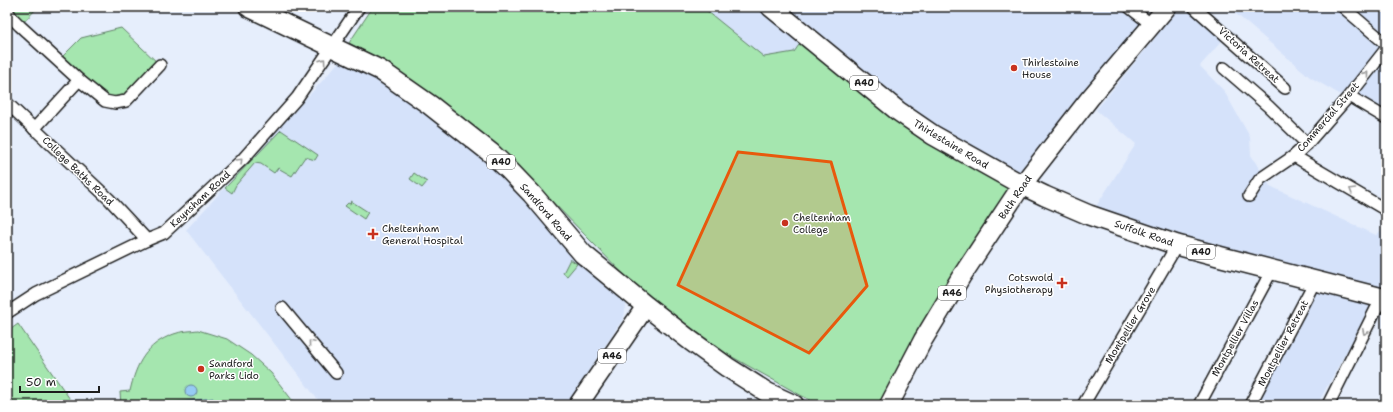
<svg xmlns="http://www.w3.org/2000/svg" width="1393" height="412" font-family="'Shantell Sans',sans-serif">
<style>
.built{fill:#d5e2fa}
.green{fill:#a5e6af;stroke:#608166}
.water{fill:#96cbf4;stroke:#65859e}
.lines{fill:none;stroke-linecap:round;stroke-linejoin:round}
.minor-casing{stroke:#1c1c1c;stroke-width:14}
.primary-casing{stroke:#1c1c1c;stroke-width:21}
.trunk-casing{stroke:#1c1c1c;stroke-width:22}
.minor{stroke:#fff;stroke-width:11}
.primary{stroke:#fff;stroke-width:18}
.trunk{stroke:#fff;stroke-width:19}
.oneway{stroke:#999}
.marked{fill:#e8590c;fill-opacity:0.2;stroke:#e8590c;stroke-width:3;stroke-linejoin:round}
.poi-dot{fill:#c8321e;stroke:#fff;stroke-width:1.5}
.labels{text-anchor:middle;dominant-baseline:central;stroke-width:3;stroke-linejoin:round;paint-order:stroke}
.shield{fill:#fff;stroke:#606060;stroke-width:1}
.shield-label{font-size:9px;font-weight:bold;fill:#1c1c1c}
.street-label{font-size:10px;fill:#1c1c1c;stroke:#fff}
.poi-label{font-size:10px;fill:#1c1c1c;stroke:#fff;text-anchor:start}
</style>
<rect width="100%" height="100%" fill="#e6eefc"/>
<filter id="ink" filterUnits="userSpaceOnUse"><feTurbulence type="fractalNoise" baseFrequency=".025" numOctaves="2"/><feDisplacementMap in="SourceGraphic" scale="8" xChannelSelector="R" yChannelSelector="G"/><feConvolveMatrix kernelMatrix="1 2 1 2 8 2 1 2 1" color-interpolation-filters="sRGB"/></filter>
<g filter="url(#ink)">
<g class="built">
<polygon points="373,7 1129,7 1159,32 1163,27 1139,7 1215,7 1208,16 1227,35 1200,66 1224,91 1250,137 1251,155 1270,186 1376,235 1386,226 1386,291 1367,284 1165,232 1095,208 1136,144 1096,110 1156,37 1148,30 821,405 802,396 727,354 546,194 496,144 403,74 380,59 349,43"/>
<polygon points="1228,7 1386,7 1386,107 1377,116 1310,77"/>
<polygon points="341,59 385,85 442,125 488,162 627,298 624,317 566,405 322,405 186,230 324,79"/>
<polygon points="1314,288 1373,303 1317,405 1251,405"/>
</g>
<g class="green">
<polygon points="7,7 38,7 20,26"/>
<polygon points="373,7 702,7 764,57 794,52 806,35 898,111 1022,185 883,405 821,405 802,396 727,354 635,286 496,144 403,74 380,59 349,43"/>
<polygon points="121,28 160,65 132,95 115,103 58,61 81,38"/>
<polygon points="281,130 318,155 315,160 305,157 292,176 278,168 274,173 261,164 255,163 236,185 232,193 225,188"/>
<polygon points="414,173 427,182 422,188 410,179"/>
<polygon points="351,201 368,212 364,219 345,206 348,203 350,204"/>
<polygon points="570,259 577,264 567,276 563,273"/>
<polygon points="18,324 74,405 7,405 7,332"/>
<path d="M198,330L227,339L251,355L271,373L296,405H121L120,392L130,391C136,364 146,344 174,334C181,331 191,331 198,330Z"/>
</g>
<g class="water">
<circle cx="191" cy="391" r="6"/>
<polygon points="213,398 214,405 170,405 170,403"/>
</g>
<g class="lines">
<defs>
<g id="minor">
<polyline points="1129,7 1152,25"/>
<polyline points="1194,7 1285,88"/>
<polyline points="1343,7 1386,44"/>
<polyline points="7,10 11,17 20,26 79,80 105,101 115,103 126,101 160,65"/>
<polyline points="1224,68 1268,106 1307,144"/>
<polyline points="1349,96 1386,118"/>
<polyline points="7,103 109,199 147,240"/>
<polyline points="34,129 79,80"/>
<polyline points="1294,156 1386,210"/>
<polyline points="1249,196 1260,179 1294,156 1307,144 1349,96 1386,49"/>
<polyline points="282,308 336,373"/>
<polyline points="7,313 36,294 147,240 164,233 243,159 297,98 359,7"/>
<polyline points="1083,405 1177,245"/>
<polyline points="1199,405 1272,270"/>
<polyline points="1250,405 1315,281"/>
<polyline points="1328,405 1376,309 1386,296"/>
</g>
<g id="primary">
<polyline points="578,405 646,306"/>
<polyline points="889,405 923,340 961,277 1022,185 1090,98 1167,7"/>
</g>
<g id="trunk">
<polyline points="249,7 380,70 430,105 491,153 508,169 532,194 583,254 646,306 691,341 727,367 768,393 794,405"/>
<polyline points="771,7 898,111 933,135 1022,185 1045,196 1089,215 1177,245 1222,257 1386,299"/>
</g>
</defs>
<use href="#minor" class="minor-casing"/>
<use href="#primary" class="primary-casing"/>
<use href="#trunk" class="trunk-casing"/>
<use href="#minor" class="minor"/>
<use href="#primary" class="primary"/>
<use href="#trunk" class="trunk"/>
</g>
<defs><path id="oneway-chevron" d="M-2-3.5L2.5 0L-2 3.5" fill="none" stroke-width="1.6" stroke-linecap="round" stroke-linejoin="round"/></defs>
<g class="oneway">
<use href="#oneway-chevron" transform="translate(323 61) rotate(-55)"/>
<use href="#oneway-chevron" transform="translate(1366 74) rotate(-51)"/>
<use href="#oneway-chevron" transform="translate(240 161) rotate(-45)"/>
<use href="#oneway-chevron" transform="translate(1352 190) rotate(-149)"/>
<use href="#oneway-chevron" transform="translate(1365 332) rotate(116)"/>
<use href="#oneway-chevron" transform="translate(311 343) rotate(-130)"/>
</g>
</g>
<path class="marked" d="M738,152L831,162L867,286L809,353L678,285Z"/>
<g class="poi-dot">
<circle cx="1014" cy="68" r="4"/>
<circle cx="785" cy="223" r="4"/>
<path d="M371 228h4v4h4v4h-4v4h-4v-4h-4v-4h4z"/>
<path d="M1060 277h4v4h4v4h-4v4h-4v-4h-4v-4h4z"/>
<circle cx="201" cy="369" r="4"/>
</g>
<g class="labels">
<g class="shield">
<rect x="850" y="76" width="28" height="14" rx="3"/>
<rect x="487" y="155" width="28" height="14" rx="3"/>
<rect x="1187" y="245" width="28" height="14" rx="3"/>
<rect x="938" y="286" width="28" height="14" rx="3"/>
<rect x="598" y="349" width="28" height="14" rx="3"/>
</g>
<g class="shield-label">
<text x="864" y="83">A40</text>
<text x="501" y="162">A40</text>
<text x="1201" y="252">A40</text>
<text x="952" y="293">A46</text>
<text x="612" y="356">A46</text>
</g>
<g class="street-label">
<text transform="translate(1249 55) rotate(42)">Victoria Retreat</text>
<text transform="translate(1328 117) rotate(-49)">Commercial Street</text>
<text transform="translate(951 144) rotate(31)">Thirlestaine Road</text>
<text transform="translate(78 171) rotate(44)">College Baths Road</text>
<text transform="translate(1015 197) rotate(-56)">Bath Road</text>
<text transform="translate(200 199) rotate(-43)">Keynsham Road</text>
<text transform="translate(546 212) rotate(49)">Sandford Road</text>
<text transform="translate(1144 233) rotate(19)">Suffolk Road</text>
<text transform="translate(1130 325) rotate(-59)">Montpellier Grove</text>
<text transform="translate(1235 338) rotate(-61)">Montpellier Villas</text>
<text transform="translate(1283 343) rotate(-62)">Montpellier Retreat</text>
</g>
<g class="poi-label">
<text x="1022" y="62">Thirlestaine<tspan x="1022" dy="12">House</tspan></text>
<text x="793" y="217">Cheltenham<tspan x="793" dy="12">College</tspan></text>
<text x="382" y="228">Cheltenham<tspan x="382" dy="12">General Hospital</tspan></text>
<text x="1053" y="277" text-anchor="end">Cotswold<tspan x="1053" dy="12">Physiotherapy</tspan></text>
<text x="209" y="363">Sandford<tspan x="209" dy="12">Parks Lido</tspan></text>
</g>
</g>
<rect width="1393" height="412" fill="none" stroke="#fff" stroke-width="24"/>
<rect x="12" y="12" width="1369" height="388" fill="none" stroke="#1c1c1c" stroke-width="1.5" filter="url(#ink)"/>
<path d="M20 386v6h79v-6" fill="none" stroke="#1c1c1c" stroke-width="2"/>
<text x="26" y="386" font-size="12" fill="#1c1c1c" stroke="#ffffff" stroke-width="3" paint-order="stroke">50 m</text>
</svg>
